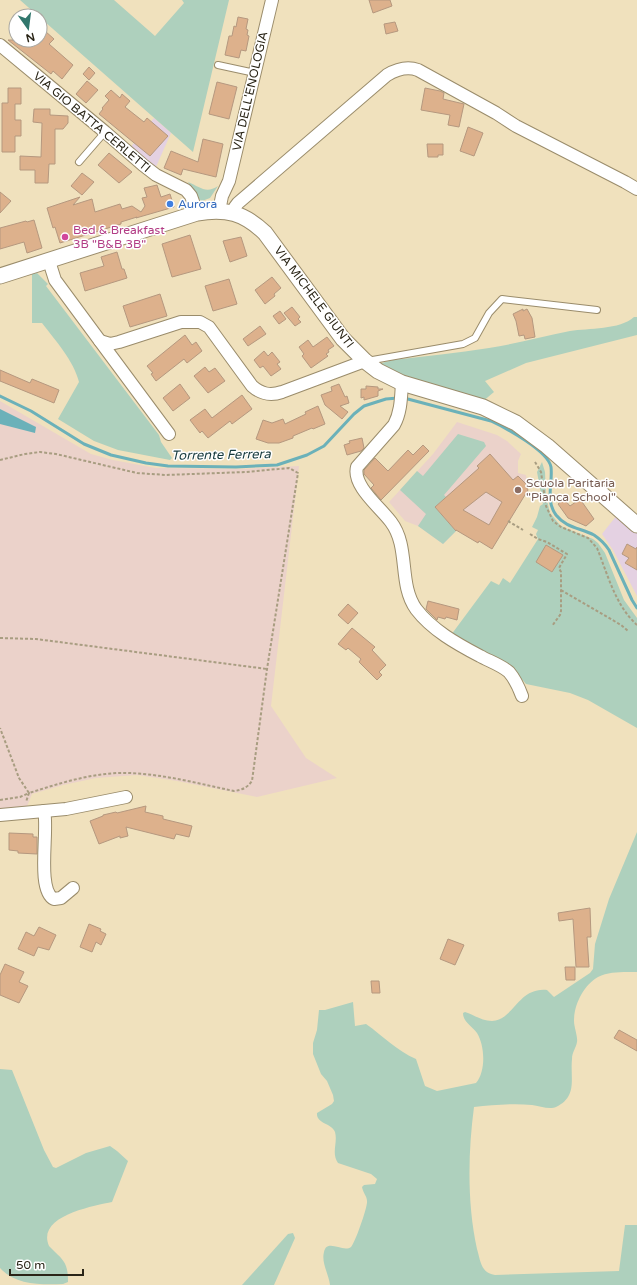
<svg xmlns="http://www.w3.org/2000/svg" width="637" height="1285" font-family="'Varela Round',sans-serif">
<style>
.industrial{fill:#e4d1e2}
.education{fill:#ebd2ca}
.green{fill:#aed0bd}
.water{fill:#6bb1b9}
.lines{fill:none;stroke-linecap:round;stroke-linejoin:round}
.stream{stroke:#6bb1b9;stroke-width:3}
.building{fill:#ddb18c;stroke:#b5987f;fill-rule:evenodd}
.service-casing{stroke:#9a8c6b;stroke-width:8}
.minor-casing{stroke:#9a8c6b;stroke-width:14}
.tertiary-casing{stroke:#9a8c6b;stroke-width:17}
.path{stroke:#a89d81;stroke-width:2;stroke-dasharray:3 2;stroke-linecap:butt}
.service{stroke:#fff;stroke-width:6}
.minor{stroke:#fff;stroke-width:12}
.tertiary{stroke:#fff;stroke-width:15}
.shop-dot{fill:#3f7fe0;stroke:#fff;stroke-width:1.5}
.hotel-dot{fill:#d1479c;stroke:#fff;stroke-width:1.5}
.education-dot{fill:#8d6e63;stroke:#fff;stroke-width:1.5}
.labels{text-anchor:middle;dominant-baseline:central;stroke-width:3;stroke-linejoin:round;paint-order:stroke}
.street-label{font-size:12px;fill:#2a2517;stroke:#fff}
.shop-label{font-size:12px;fill:#366cbe;stroke:#fff;text-anchor:start}
.hotel-label{font-size:12px;fill:#b23c85;stroke:#fff;text-anchor:start}
.education-label{font-size:12px;fill:#785e54;stroke:#fff;text-anchor:start}
.water-label{font-size:13px;font-style:italic;fill:#16393c;stroke:#fff}
</style>
<rect width="100%" height="100%" fill="#f0e1bd"/>
<g class="industrial">
<polygon points="154,118 171,133 155,169 130,148"/>
<polygon points="617,515 637,533 637,596 613,550 602,534"/>
</g>
<g class="education">
<polygon points="0,401 91,454 113,460 156,468 241,469 299,466 271,706 306,758 337,778 257,797 177,781 137,775 96,778 63,785 32,794 25,811 0,813"/>
<polygon points="457,422 497,435 507,441 521,454 518,461 518,473 526,475 528,490 492,549 479,541 478,543 457,530 443,544 418,526 405,521 389,502 433,454"/>
</g>
<g class="green">
<polygon points="20,0 114,0 155,36 184,3 182,0 229,0 193,152"/>
<path d="M188,182C200,187 206,194 218,186L210,198L202,201L199,199Z"/>
<path d="M37,273L48,284L46,286L159,435L161,442L172,458L170,460L118,450L94,441L58,419L79,382C74,361 55,340 42,323H32V274Z"/>
<path d="M634,317H637V335L526,363L485,381L494,392L482,402L412,379L378,364L393,360C425,356 457,353 489,348C516,344 543,336 570,331C588,328 620,330 634,317Z"/>
<polygon points="458,434 484,442 486,446 444,495 446,497 435,507 456,531 443,544 418,526 426,514 400,490 417,471 423,476"/>
<polygon points="542,462 545,472 546,496 550,513 560,525 565,528 593,539 598,543 605,553 624,600 637,618 637,728 588,700 570,693 526,684 516,672 451,635 491,581 499,585 503,578 510,583 538,539 536,534 538,530 532,527 537,517 540,506 543,504 537,472"/>
<path d="M637,832V972C624,972 610,971 598,977C584,985 574,1004 574,1021C574,1027 578,1037 577,1042C576,1048 572,1052 572,1059C570,1079 578,1096 556,1107C550,1110 539,1106 532,1105C513,1103 493,1105 474,1107C468,1153 467,1203 477,1249C479,1255 480,1264 484,1269C487,1273 490,1274 495,1275L619,1271L625,1225H637V1285H330C329,1275 321,1262 324,1252C327,1238 343,1253 351,1247C355,1243 368,1206 367,1201C367,1196 363,1193 362,1187L364,1185L375,1184L377,1179L371,1174L338,1163C331,1153 338,1143 335,1132C332,1123 316,1124 317,1113L332,1104L334,1101L333,1095L327,1081L321,1074L313,1054V1043L317,1030L319,1010H325L353,1002L355,1026L366,1024C383,1036 397,1051 416,1059L425,1086L437,1091L476,1083C486,1071 485,1046 477,1033C472,1026 463,1022 463,1013L465,1012C474,1015 482,1021 492,1021C514,1020 518,987 547,990L554,997L590,973L593,969L595,944L609,899Z"/>
<path d="M0,1069L12,1070L44,1150L53,1167L56,1168L86,1153L110,1146L117,1151L128,1161L112,1202C93,1206 36,1216 49,1246C51,1248 53,1250 55,1252C66,1262 68,1267 68,1282L63,1284C41,1285 15,1285 0,1268Z"/>
<polygon points="293,1233 295,1238 274,1285 242,1285 288,1234"/>
</g>
<polygon class="water" points="0,409 36,427 35,433 0,424"/>
<g class="lines">
<g class="stream">
<polyline points="0,396 31,411 84,444 111,455 146,463 168,466 236,467 277,465 307,455 324,446 354,414 364,406 386,399 398,398"/>
<path d="M404,398L491,421C506,428 548,451 551,467C553,484 545,500 556,515C566,528 581,528 594,535C600,539 605,544 609,550L632,600L637,608"/>
</g>
</g>
<g class="building">
<polygon points="369,0 390,0 392,6 373,13"/>
<polygon points="238,17 248,19 246,29 248,30 247,35 249,36 246,51 241,50 239,58 225,55 229,36 232,36 234,26 236,27"/>
<polygon points="395,22 398,31 386,34 384,24"/>
<polygon points="45,31 54,39 49,44 73,65 62,79 53,71 51,74 8,40 40,40 40,37"/>
<polygon points="89,67 95,73 89,80 83,74"/>
<polygon points="87,81 98,90 86,103 76,94"/>
<polygon points="217,82 237,87 229,119 209,114"/>
<polygon points="8,88 21,88 21,104 15,104 15,120 21,120 21,136 15,136 15,152 2,152 2,103 8,103"/>
<polygon points="425,88 440,91 444,93 443,99 464,104 459,127 448,125 450,115 421,110"/>
<polygon points="111,90 120,98 122,94 130,101 125,107 144,122 147,118 168,136 150,156 99,114 103,109 102,108 109,100 105,96"/>
<polygon points="34,109 50,109 50,115 68,116 68,123 63,129 55,129 55,164 49,164 48,183 35,183 35,170 20,170 20,156 41,157 42,123 33,122"/>
<polygon points="468,127 483,133 474,156 460,151"/>
<polygon points="203,139 223,144 216,177 183,169 181,175 164,168 171,151 198,162"/>
<polygon points="427,144 443,144 443,155 438,155 438,157 428,157"/>
<polygon points="109,153 132,172 119,183 98,165"/>
<polygon points="82,173 94,182 82,195 71,186"/>
<polygon points="157,185 161,197 170,194 174,207 136,218 137,217 121,222 121,224 60,243 55,227 53,228 47,208 80,197 73,205 92,199 95,212 120,204 122,209 132,206 141,212 145,206 142,198 147,197 144,188"/>
<polygon points="0,192 11,201 0,213"/>
<polygon points="34,220 42,248 27,253 24,242 0,249 0,228 26,221 27,222"/>
<polygon points="190,235 201,269 172,277 162,244"/>
<polygon points="241,237 247,256 230,262 223,241"/>
<polygon points="117,252 122,269 124,269 127,278 85,291 80,273 104,266 101,257"/>
<polygon points="272,277 281,288 274,294 275,296 265,304 255,290"/>
<polygon points="229,279 237,304 213,311 205,286"/>
<polygon points="160,294 167,316 130,327 123,306"/>
<polygon points="292,307 300,317 298,319 301,322 295,326 284,313"/>
<polygon points="523,309 523,311 527,309 532,318 535,337 525,339 524,335 519,336 516,321 513,314"/>
<polygon points="280,311 286,319 279,324 273,316"/>
<polygon points="260,326 266,334 248,346 243,339"/>
<polygon points="185,335 192,345 196,342 202,351 187,363 184,359 156,381 151,374 153,373 147,366"/>
<polygon points="327,337 334,346 328,350 329,352 326,354 328,356 311,368 302,356 304,354 299,347 308,340 313,347"/>
<polygon points="264,351 268,356 272,352 280,362 277,364 281,369 271,376 263,366 260,368 254,360"/>
<polygon points="205,367 209,372 215,368 225,381 208,393 194,376"/>
<polygon points="0,370 30,383 32,379 59,390 54,403 0,381"/>
<polygon points="180,384 190,398 173,411 163,398"/>
<polygon points="339,384 345,397 347,396 349,403 340,406 348,412 342,419 325,405 321,395 332,391 331,387"/>
<polygon points="366,386 378,387 378,389 383,389 378,391 378,396 364,400 364,397 361,398 361,389 366,389"/>
<polygon points="242,395 252,409 232,424 230,421 208,438 202,431 200,433 190,420 205,409 212,418"/>
<polygon points="318,406 325,424 313,429 312,428 293,436 293,438 279,443 268,443 256,439 263,420 272,423 283,419 285,424 306,414 305,412"/>
<polygon points="362,438 364,448 361,451 347,455 344,445 350,443 349,441"/>
<polygon points="423,445 429,451 381,500 371,488 374,485 364,474 364,470 375,458 388,471 408,450 413,455"/>
<path d="M490,454L513,480L518,476L528,486L527,488L528,490L492,549L479,541L478,543L456,530V531L435,507L479,468L477,466ZM486,492L502,502L489,525L463,510Z"/>
<polygon points="564,499 570,506 580,499 594,519 586,526 568,518 558,504"/>
<polygon points="627,544 636,549 637,547 637,570 625,563 629,558 622,554"/>
<polygon points="546,545 563,555 552,572 536,562"/>
<polygon points="428,601 459,609 457,620 446,617 445,619 438,617 437,620 426,609"/>
<polygon points="348,604 358,613 348,624 338,615"/>
<polygon points="352,628 375,647 372,650 386,665 379,672 382,675 377,680 359,662 361,659 348,648 346,650 338,644"/>
<polygon points="146,806 145,812 163,816 163,819 192,826 189,837 176,834 174,839 126,827 128,836 120,838 120,836 99,844 90,821 103,816 103,815 116,812 117,813"/>
<polygon points="9,833 33,834 33,837 37,837 37,854 18,853 18,851 9,850"/>
<polygon points="590,908 591,937 587,937 589,967 576,967 573,919 559,921 558,913"/>
<polygon points="89,924 101,929 100,931 106,934 101,945 96,942 92,952 80,947"/>
<polygon points="39,927 56,935 49,950 38,947 34,956 18,949 26,932 34,936"/>
<polygon points="448,939 464,945 455,965 440,959"/>
<polygon points="5,964 24,972 19,982 28,986 19,1003 0,995 0,975"/>
<polygon points="565,967 575,967 575,980 566,980"/>
<polygon points="371,981 379,981 380,993 372,993"/>
<polygon points="619,1030 637,1040 637,1051 614,1038"/>
</g>
<g class="lines">
<defs>
<g id="service">
<polyline points="218,65 255,73"/>
<polyline points="79,162 105,132"/>
<polyline points="367,361 463,344 475,338 489,313 502,299 597,310"/>
</g>
<g id="minor">
<polyline points="0,45 105,132 143,165 156,175 186,190 191,196 197,213"/>
<polyline points="219,211 222,196 229,181 272,0"/>
<path d="M234,213L235,207L238,203L387,75C397,69 407,66 418,70L496,113L516,126L625,182L637,189"/>
<polyline points="49,261 55,280 100,341 169,434"/>
<path d="M100,341L110,344L119,342L181,322H200L209,327L252,386C261,394 270,396 282,392L365,361"/>
<path d="M402,383C401,398 401,412 394,425L357,467C352,486 381,508 391,522C410,547 398,584 416,609C432,630 457,644 480,656C489,661 501,665 509,672C515,679 519,688 522,696"/>
<path d="M44,811C49,828 36,890 54,899L61,898L73,888"/>
<polyline points="0,815 66,809 126,797"/>
</g>
<path id="tertiary" d="M0,276L197,213C227,208 244,213 265,233L343,339L365,361L378,371L402,383L483,407L516,423L547,446L637,525"/>
</defs>
<use href="#service" class="service-casing"/>
<use href="#minor" class="minor-casing"/>
<use href="#tertiary" class="tertiary-casing"/>
<g class="path">
<path d="M0,460L25,454L40,452L56,454L137,473L166,475L246,472L289,468L298,473L267,669L252,781C247,788 242,790 234,791C200,784 164,774 128,773C94,772 61,783 29,793L19,778L0,728"/>
<path d="M535,462L541,472L546,506L553,521L561,527L588,538L597,548C608,575 615,605 637,625"/>
<polyline points="508,521 523,530"/>
<polyline points="530,534 538,539 547,542 567,554 559,568 561,572 561,611 560,615 552,626"/>
<polyline points="561,590 621,625 628,631"/>
<polyline points="0,638 36,639 267,669"/>
<polyline points="0,800 20,797 29,793 26,802"/>
</g>
<use href="#service" class="service"/>
<use href="#minor" class="minor"/>
<use href="#tertiary" class="tertiary"/>
</g>
<circle class="shop-dot" cx="170" cy="204" r="4"/>
<circle class="hotel-dot" cx="65" cy="237" r="4"/>
<circle class="education-dot" cx="518" cy="490" r="4"/>
<g class="labels">
<g class="street-label">
<text transform="translate(250 91) rotate(-77)">VIA DELL'ENOLOGIA</text>
<text transform="translate(92 122) rotate(40)">VIA GIO BATTA CERLETTI</text>
<text transform="translate(314 297) rotate(53)">VIA MICHELE GIUNTI</text>
</g>
<g class="shop-label">
<text x="178" y="204">Aurora</text>
</g>
<g class="hotel-label">
<text x="73" y="230">Bed &amp; Breakfast<tspan x="73" dy="14">3B "B&amp;B 3B"</tspan></text>
</g>
<g class="education-label">
<text x="526" y="483">Scuola Paritaria<tspan x="526" dy="14">"Pianca School"</tspan></text>
</g>
<g class="water-label">
<text transform="translate(221 455) rotate(-1)">Torrente Ferrera</text>
</g>
</g>
<g transform="translate(28 28) rotate(166)"><circle r="19" fill="#ffffff" stroke="#aaa8a2"/>
<path d="M0-3L7 15L0 10L-7 15Z" fill="#31776d"/>
<text y="-6" font-size="11" font-weight="bold" text-anchor="middle" fill="#2a2517">N</text>
</g>
<path d="M10 1269v6h73v-6" fill="none" stroke="#2a2517" stroke-width="2"/>
<text x="16" y="1269" font-size="12" fill="#2a2517" stroke="#ffffff" stroke-width="3" paint-order="stroke">50 m</text>
</svg>
